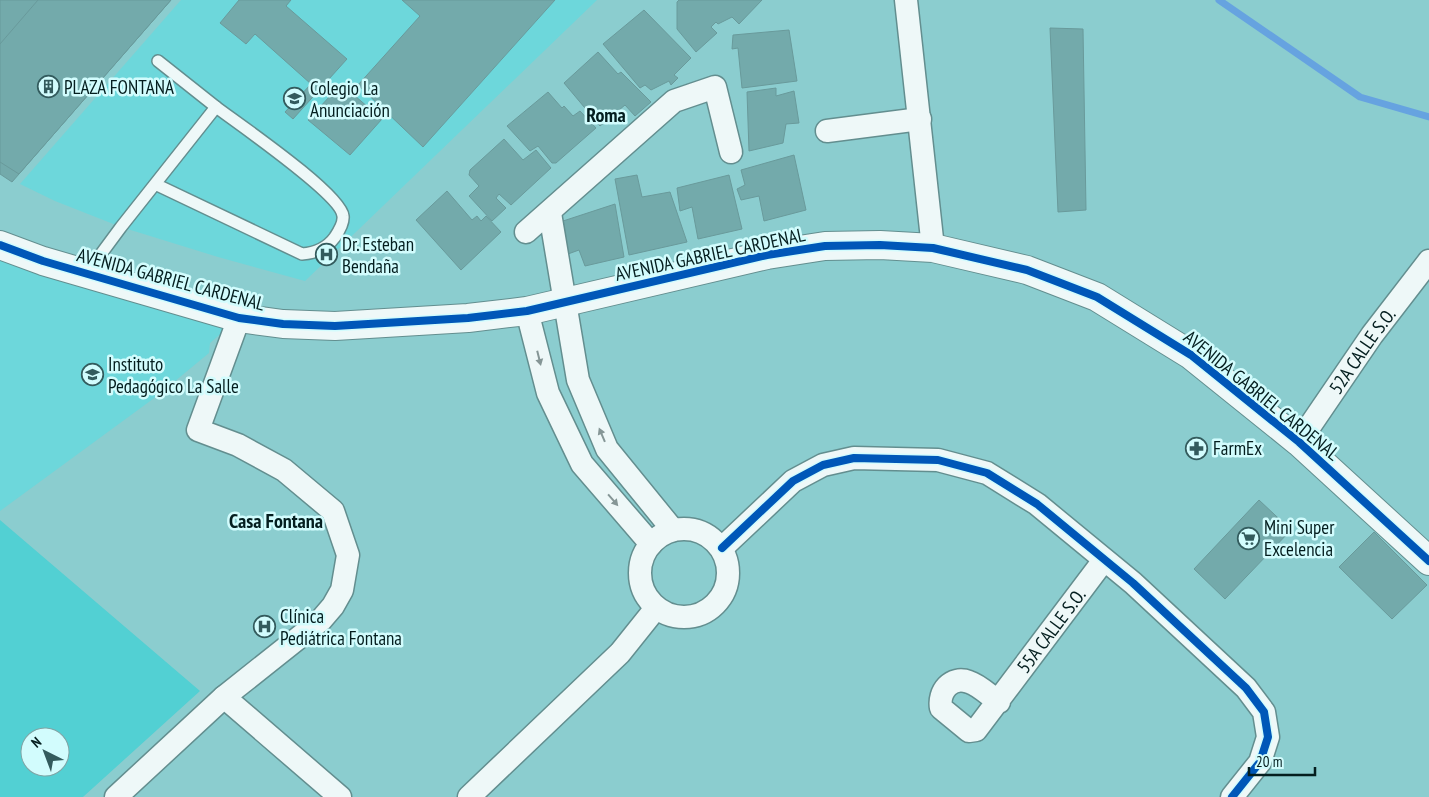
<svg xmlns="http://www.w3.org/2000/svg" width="1429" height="797" font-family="'PT Sans Narrow',sans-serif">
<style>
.built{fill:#6dd7db}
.green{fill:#52d0d3;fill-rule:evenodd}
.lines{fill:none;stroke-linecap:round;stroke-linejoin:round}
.stream{stroke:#66a3e0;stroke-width:7}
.building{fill:#73aaab;stroke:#699a9b}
.service-casing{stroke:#638e8f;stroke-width:14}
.minor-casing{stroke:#638e8f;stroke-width:25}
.tertiary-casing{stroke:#638e8f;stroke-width:30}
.service{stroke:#eef8f8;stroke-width:11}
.minor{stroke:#eef8f8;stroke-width:22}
.tertiary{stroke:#eef8f8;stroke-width:28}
.cycleway-casing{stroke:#d2fcfd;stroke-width:11}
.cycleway{stroke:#0057b8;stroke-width:8}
.oneway{fill:#859696}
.labels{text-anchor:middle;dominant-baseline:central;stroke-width:5;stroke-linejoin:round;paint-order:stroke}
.poi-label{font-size:19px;fill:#041e1f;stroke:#d2fcfd;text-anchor:start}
.street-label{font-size:19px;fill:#041e1f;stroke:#d2fcfd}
.neighbourhood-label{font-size:20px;font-weight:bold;fill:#041e1f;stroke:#d2fcfd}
</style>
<rect width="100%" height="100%" fill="#8bcdcf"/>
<g class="built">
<polygon points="181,0 597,0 305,281 218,257 121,227 55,201 20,184"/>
<polygon points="0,245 239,318 210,343 209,353 157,396 0,511"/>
</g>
<path class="green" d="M0,520L200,691L83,797H0ZM30,737H60V767H30Z"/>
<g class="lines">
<polyline class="stream" points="1219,0 1360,97 1429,117"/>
</g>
<g class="building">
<polygon points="0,0 171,0 12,182 0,174"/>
<polygon points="38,0 171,0 19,174 0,162 0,44"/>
<polygon points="239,0 291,0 286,6 347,59 293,119 285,112 311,84 255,34 246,44 220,23"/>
<polygon points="402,0 555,0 423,147 358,85 420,16"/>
<polygon points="679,0 762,0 739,24 732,17 718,24 716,22 711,27 717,33 696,52 677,29 677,2"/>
<polygon points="644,10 691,58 674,75 678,78 671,85 669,81 651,90 645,85 640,88 603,44"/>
<polygon points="1050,28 1083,29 1086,210 1058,212"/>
<polygon points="789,30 797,81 742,88 738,48 732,49 733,35"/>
<polygon points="598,52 618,74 621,72 651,102 635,116 625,105 600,126 564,83"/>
<polygon points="341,84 382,119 350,155 308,120"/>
<polygon points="776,88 776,96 794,91 799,123 786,124 783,143 749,151 747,92"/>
<polygon points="548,92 562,108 564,106 573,116 580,111 596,128 556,163 552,163 538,146 530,151 507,126"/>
<polygon points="504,139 523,160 536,150 551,168 511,205 499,194 496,198 506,208 492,221 469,196 479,186 469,175 470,170"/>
<polygon points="794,155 806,210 764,221 759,196 741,200 737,189 745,185 741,170"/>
<polygon points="637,175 642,197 670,192 687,242 629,255 615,179"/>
<polygon points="729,175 742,229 698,239 692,207 680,211 677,188"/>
<polygon points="447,191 472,220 477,216 481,221 486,216 501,232 461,270 416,220"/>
<polygon points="615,204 624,257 585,266 579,250 568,254 560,222"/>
<polygon points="1259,500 1291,530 1225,599 1194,569"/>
<polygon points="1374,532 1427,585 1392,619 1339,567"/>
</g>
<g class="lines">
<defs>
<g id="service">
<polyline points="158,61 216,107"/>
<path d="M87,273L121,227L216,107C237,123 341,194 343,216C344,223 339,231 335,237C327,248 315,253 302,254L155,184"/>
</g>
<g id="minor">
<polyline points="906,0 933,248"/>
<polyline points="827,131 920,119"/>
<polyline points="550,213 578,380 607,449 673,530"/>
<polyline points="526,232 674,101 715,87 731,152"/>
<polyline points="527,311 548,393 582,464 651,544"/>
<path id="s1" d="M1299,442L1372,335L1429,261"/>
<circle cx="684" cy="573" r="44"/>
<polyline points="722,548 793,481 823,465 854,458 938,460 987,473 1037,504 1133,583 1246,688 1264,712 1268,737 1260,762 1232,797"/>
<polyline points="224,697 321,620 333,606 342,590 348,555 333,511 284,470 238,445 198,430 239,318"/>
<path id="s2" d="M999,702C990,696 979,685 969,682C951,675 938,692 941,708L969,731L976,730L1104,560"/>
<polyline points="116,797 224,697 340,797"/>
<polyline points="469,797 620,653 656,608"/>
</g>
<polyline id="tertiary" points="0,245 43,261 239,318 283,324 335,326 468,318 527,311 767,255 825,246 880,245 933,248 1027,270 1097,297 1191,355 1299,442 1429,561"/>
</defs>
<use href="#service" class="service-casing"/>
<use href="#minor" class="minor-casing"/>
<use href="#tertiary" class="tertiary-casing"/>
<use href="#service" class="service"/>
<use href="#minor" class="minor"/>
<use href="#tertiary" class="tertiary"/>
<defs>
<g id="cycleway">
<polyline points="0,245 43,261 239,318 283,324 335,326 468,318 527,311 767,255 825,246 880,245 933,248 1027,270 1097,297 1191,355 1299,442 1429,561"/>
<polyline points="722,548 793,481 823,465 854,458 938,460 987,473 1037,504 1133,583 1246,688 1264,712 1268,737 1260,762 1232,797"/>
</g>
</defs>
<use href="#cycleway" class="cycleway-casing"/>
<use href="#cycleway" class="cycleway"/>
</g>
<defs><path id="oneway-solid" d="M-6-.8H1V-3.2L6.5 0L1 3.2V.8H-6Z" transform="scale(1.25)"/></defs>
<g class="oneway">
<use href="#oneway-solid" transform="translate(539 358) rotate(76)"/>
<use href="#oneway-solid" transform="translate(602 435) rotate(-113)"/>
<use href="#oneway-solid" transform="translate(613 500) rotate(49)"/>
</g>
<defs>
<symbol id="building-ring" viewBox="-11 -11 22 22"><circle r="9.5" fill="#d2fcfd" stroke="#335b5d" stroke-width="1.5"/><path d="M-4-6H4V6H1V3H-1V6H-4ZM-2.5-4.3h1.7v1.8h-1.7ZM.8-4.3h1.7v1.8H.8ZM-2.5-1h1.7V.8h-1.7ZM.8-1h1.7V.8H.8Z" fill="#335b5d"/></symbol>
<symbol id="school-ring" viewBox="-11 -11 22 22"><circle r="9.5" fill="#d2fcfd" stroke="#335b5d" stroke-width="1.5"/><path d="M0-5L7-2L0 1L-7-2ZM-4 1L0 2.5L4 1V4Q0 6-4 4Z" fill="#335b5d"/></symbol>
<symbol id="hospital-ring" viewBox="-11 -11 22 22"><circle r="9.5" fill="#d2fcfd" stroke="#335b5d" stroke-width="1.5"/><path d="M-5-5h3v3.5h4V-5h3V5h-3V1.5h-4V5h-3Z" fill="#335b5d"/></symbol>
<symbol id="pharmacy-ring" viewBox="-11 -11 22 22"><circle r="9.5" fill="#d2fcfd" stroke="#335b5d" stroke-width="1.5"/><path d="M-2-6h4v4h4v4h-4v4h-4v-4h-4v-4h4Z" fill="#335b5d"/></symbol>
<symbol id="supermarket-ring" viewBox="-11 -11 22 22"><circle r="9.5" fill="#d2fcfd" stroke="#335b5d" stroke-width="1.5"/><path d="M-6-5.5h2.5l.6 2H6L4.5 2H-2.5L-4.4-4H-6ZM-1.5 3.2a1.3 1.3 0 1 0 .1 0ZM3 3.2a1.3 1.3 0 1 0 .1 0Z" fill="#335b5d"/></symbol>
</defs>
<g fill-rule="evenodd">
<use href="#building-ring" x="36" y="74" width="25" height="25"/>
<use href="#school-ring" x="282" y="86" width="25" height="25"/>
<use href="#hospital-ring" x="314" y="242" width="25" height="25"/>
<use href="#school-ring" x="80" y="362" width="25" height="25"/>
<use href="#pharmacy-ring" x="1184" y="436" width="25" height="25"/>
<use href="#supermarket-ring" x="1236" y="526" width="25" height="25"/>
<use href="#hospital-ring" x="252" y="614" width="25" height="25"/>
</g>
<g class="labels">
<g class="poi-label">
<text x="64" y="87">PLAZA FONTANA</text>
<text x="310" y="88">Colegio La<tspan x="310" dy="22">Anunciación</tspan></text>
<text x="342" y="244">Dr. Esteban<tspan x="342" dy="22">Bendaña</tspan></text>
<text x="108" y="364">Instituto<tspan x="108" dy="22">Pedagógico La Salle</tspan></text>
<text x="1213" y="448">FarmEx</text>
<text x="1264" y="527">Mini Super<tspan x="1264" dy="22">Excelencia</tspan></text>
<text x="280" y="616">Clínica<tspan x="280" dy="22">Pediátrica Fontana</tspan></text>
</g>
<g class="street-label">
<text transform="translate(710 254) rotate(-12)">AVENIDA GABRIEL CARDENAL</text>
<text transform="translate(171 279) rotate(15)">AVENIDA GABRIEL CARDENAL</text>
<text stroke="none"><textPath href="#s1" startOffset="111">52A CALLE S.O.</textPath></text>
<text transform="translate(1262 395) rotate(39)">AVENIDA GABRIEL CARDENAL</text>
<text stroke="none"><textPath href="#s2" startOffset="251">55A CALLE S.O.</textPath></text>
</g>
<g class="neighbourhood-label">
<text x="606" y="115">Roma</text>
<text x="276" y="521">Casa Fontana</text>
</g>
</g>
<g transform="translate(45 752) rotate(318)"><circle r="24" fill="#d2fcfd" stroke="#80a3a4"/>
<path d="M0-4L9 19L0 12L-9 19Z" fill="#335b5d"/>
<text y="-8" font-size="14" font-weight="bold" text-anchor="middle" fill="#041e1f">N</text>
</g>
<path d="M1249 767v8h66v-8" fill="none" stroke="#041e1f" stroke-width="2.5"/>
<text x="1256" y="767" font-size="15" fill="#041e1f" stroke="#d2fcfd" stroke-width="4" paint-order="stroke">20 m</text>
</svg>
